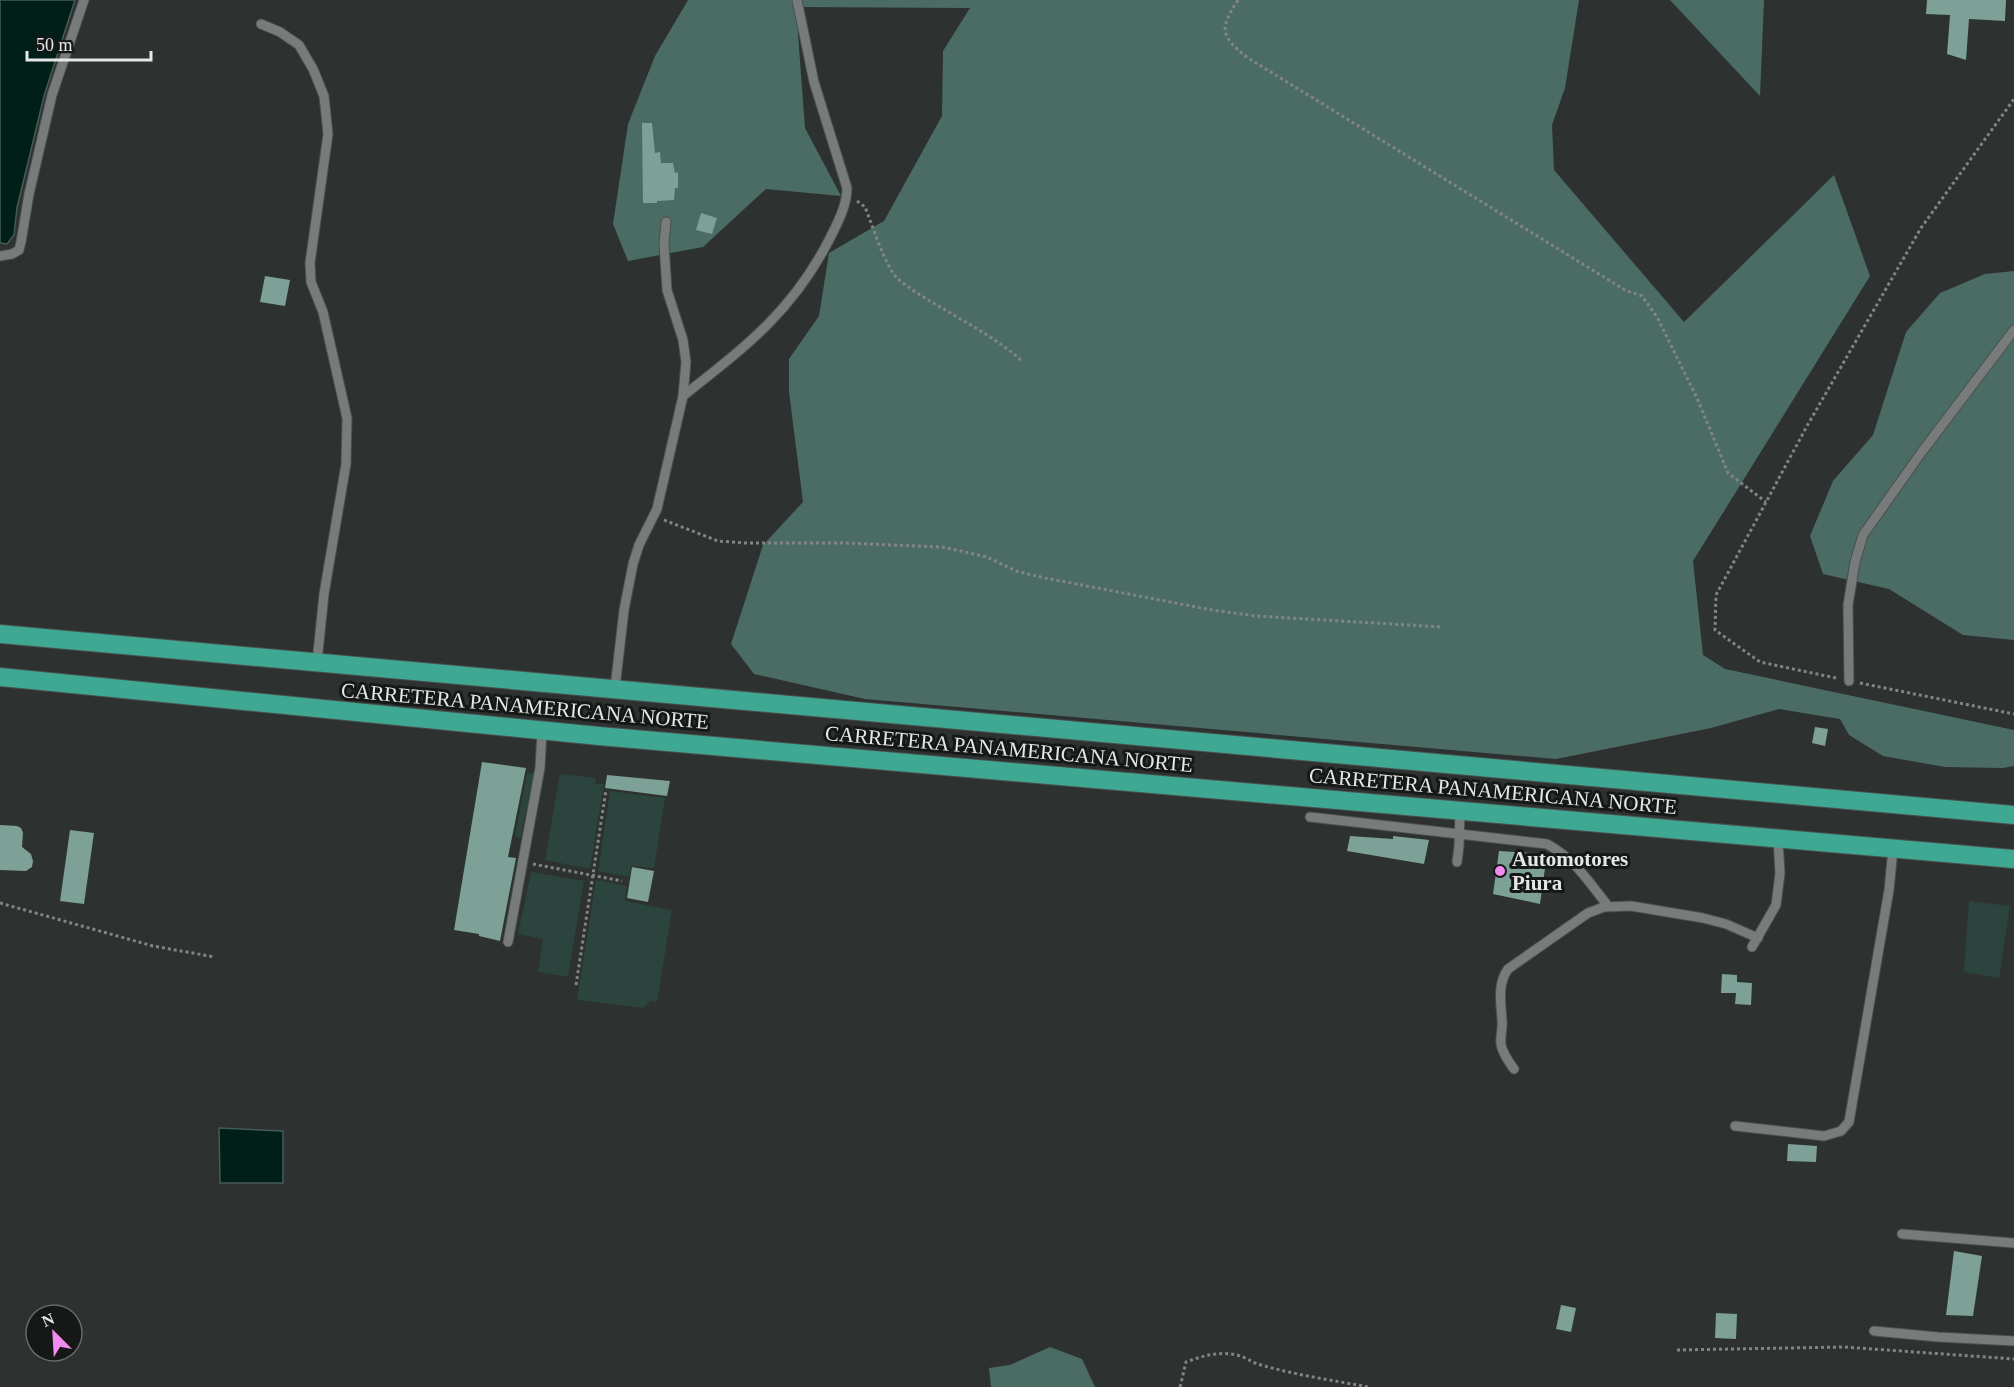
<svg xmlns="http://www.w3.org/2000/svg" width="2014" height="1387" font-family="Georgia,serif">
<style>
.green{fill:#2c443e}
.forest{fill:#4b6c64}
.water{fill:#001f19;stroke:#455b57;stroke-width:1.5}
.building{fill:#7da097}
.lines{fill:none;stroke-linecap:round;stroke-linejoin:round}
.lane-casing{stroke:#4b4f4e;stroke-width:11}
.highway-casing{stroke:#4b4f4e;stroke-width:20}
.path{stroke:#818584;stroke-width:3;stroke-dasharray:3 3;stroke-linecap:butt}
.lane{stroke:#777c7a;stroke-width:9}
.highway{stroke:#3ea893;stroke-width:18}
.poi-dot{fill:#f38af2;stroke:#161818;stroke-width:2}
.labels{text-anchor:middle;stroke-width:6;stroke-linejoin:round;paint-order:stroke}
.street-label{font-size:21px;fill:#e5e8e7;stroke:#161818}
.poi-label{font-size:21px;font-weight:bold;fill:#e5e8e7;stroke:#161818;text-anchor:start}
</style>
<rect width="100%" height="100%" fill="#2d3130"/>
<g class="green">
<polygon points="527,773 534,774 520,839 515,836"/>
<polygon points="560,774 596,778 595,784 604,784 590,869 545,860"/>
<polygon points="610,791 665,798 654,868 631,866 629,877 598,871"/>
<polygon points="531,872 584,881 568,977 538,972 543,939 518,934"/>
<polygon points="596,880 627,886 625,901 672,910 657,1002 651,1001 643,1008 577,1000"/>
<polygon points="1969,901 2010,906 1999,978 1964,972"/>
</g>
<g class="forest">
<polygon points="688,0 1579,0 1565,88 1552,125 1554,170 1684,322 1834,175 1870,276 1693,561 1703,655 1725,669 2014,730 2014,766 2003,768 1945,767 1883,756 1849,735 1840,719 1779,709 1711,728 1556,759 865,699 754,674 731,644 763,545 803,502 789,392 789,359 819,316 829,253 884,221 942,116 943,51 970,8 796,7 805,128 841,196 766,189 703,247 628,261 613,224 628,124 655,56"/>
<polygon points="1670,0 1764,0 1760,96"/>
<polygon points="2014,271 2014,640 1963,635 1889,589 1823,574 1810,536 1833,481 1873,435 1906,332 1940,293 1985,274"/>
<polygon points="1050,1347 1082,1359 1095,1387 991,1387 989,1368 1010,1365"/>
</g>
<g class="water">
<polygon points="0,0 75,0 44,96 17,208 14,235 7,244 0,243"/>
<polygon points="219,1128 283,1131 283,1183 220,1183"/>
</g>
<g class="building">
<polygon points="1927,0 2006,0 2005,21 1969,19 1966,60 1947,54 1950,15 1926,14"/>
<polygon points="642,123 652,123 655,153 660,152 661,163 673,163 675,173 678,172 678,188 675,188 674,200 657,201 657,203 643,203"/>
<polygon points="701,213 717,218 712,234 696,230"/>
<polygon points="265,276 290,280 285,306 260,302"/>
<polygon points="1815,727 1828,729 1825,746 1812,743"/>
<polygon points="482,762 526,768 508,857 516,858 500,941 479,936 479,934 454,930"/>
<polygon points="607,775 670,781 667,796 605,788"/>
<polygon points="0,825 17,826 21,828 23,833 22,847 31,854 33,861 32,867 26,871 0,870"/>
<polygon points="70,830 94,833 84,904 60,901"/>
<polygon points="1350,836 1393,839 1393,836 1429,840 1424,864 1347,851"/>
<polygon points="1499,851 1547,854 1540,904 1493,894"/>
<polygon points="632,867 654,871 648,902 627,898"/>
<polygon points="1722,974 1737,975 1737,982 1752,983 1751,1005 1735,1004 1736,993 1721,993"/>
<polygon points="1788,1144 1817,1146 1816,1162 1787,1161"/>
<polygon points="1954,1251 1982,1256 1973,1316 1946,1315"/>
<polygon points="1561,1305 1576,1308 1571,1332 1556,1329"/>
<polygon points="1716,1313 1737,1314 1736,1339 1715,1338"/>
</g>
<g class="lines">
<defs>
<g id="lane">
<polyline points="261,24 280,32 299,45 313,69 324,96 328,134 310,263 311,282 323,312 347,418 346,464 324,594 317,662"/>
<polyline points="0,256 12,254 19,250 21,242 29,194 52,95 84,0"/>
<path d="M683,396C745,347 792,312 829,240C837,224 847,206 847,188L814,82L797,0"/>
<polyline points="1849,681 1848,605 1855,562 1863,535 1921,453 2014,330"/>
<polyline points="615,688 624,610 633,564 639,545 657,509 683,396 686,362 683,340 667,290 664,244 666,222"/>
<path d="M1310,817L1547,844C1576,860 1588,881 1608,906"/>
<polyline points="1457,862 1459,846 1460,811"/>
<polyline points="508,942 540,768 542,731"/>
<polyline points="1752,947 1776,905 1780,873 1778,839"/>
<path d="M1514,1069C1509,1062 1502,1053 1501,1044C1500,1036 1503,1028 1502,1020C1501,1003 1497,984 1508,969L1588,913L1604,907L1631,906L1703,918L1726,924L1758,938"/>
<polyline points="1735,1126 1824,1136 1841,1131 1849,1122 1889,890 1893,849"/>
<polyline points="1902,1234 2014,1243"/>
<polyline points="1874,1331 1938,1337 2014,1341"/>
</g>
<g id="highway">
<polyline points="0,634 2014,815"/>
<polyline points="0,677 599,736 2014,859"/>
</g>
</defs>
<use href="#lane" class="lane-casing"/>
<use href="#highway" class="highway-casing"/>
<g class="path">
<path d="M1238,0C1219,29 1220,36 1248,58L1625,290L1642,296L1657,317L1697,398L1728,473L1766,502"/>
<path d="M857,201L865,207C872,224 885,266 897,278C908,288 922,296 935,304C965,322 998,339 1023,362"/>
<polyline points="664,520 718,541 745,543 844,543 942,547 987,557 1016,571 1045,578 1212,610 1256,616 1442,627"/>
<polyline points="1836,678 1760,662 1715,630 1716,595 1807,426 1921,228 2014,99"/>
<polyline points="1860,683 2014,714"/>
<polyline points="533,864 622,881"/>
<polyline points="0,903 153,946 215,957"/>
<polyline points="576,985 606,790"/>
<polyline points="1677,1350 1844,1347 2014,1359"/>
<path d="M1180,1387L1186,1362C1202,1356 1219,1351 1236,1355C1244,1356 1251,1362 1258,1364C1294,1375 1332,1380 1368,1387"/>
</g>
<use href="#lane" class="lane"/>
<use href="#highway" class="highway"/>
</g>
<circle class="poi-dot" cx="1500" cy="871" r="6"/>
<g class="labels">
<g class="street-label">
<text transform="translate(525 706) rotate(5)" y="7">CARRETERA PANAMERICANA NORTE</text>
<text transform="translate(1009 749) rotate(5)" y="7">CARRETERA PANAMERICANA NORTE</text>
<text transform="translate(1493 791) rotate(5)" y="7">CARRETERA PANAMERICANA NORTE</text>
</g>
<g class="poi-label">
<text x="1512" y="866">Automotores<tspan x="1512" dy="24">Piura</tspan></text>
</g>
</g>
<g transform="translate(54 1333) rotate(336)"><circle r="28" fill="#161818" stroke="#696b6b" stroke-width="1.5"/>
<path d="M0-4.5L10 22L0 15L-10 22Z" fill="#f38af2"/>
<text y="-9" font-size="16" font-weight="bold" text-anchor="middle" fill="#e5e8e7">N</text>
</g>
<path d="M27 51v9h124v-9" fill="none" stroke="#e5e8e7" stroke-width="3"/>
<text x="36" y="51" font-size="18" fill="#e5e8e7" stroke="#161818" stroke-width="4.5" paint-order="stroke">50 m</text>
</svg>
